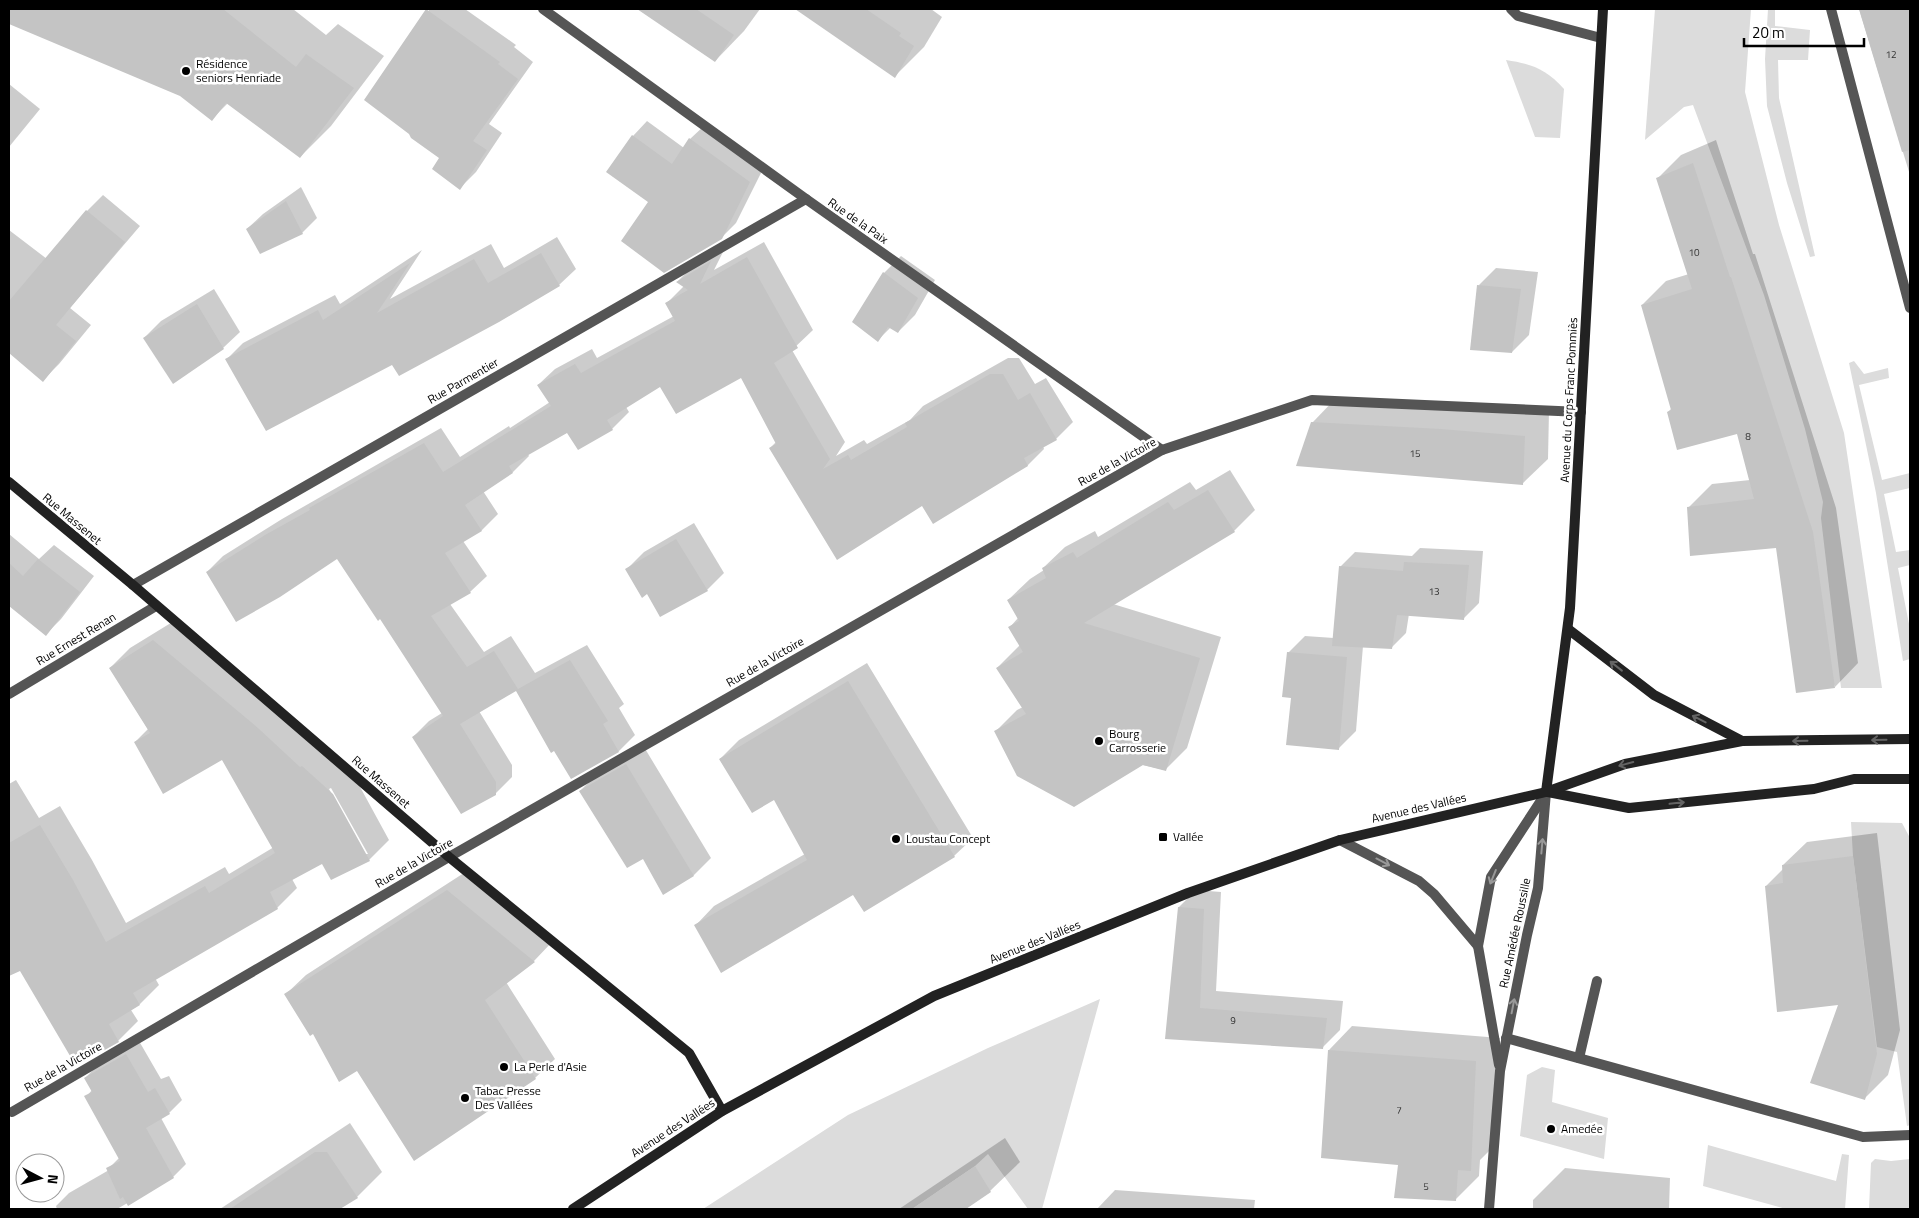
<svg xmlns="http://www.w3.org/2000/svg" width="1919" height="1218" font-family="'Titillium Web',sans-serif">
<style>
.green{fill:#dcdcdc}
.shadow{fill:#0003;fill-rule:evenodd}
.building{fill:#c4c4c4}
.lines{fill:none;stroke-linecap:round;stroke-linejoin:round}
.lane{stroke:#555;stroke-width:10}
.street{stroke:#555;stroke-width:10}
.secondary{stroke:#222;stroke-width:10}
.oneway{stroke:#646464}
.oneway2{stroke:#999}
.poi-dot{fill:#000;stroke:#fff;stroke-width:2}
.labels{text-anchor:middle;stroke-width:5;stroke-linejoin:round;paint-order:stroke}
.number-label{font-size:10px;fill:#313131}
.poi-label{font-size:12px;fill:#000;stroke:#fff;text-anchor:start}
.street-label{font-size:12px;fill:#000;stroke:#fff}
</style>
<rect width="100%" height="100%" fill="#fff"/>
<g class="green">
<polygon points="1655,9 1751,9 1745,92 1779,225 1844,433 1882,688 1841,688 1821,518 1823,502 1805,429 1764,295 1693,105 1684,107 1645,140"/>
<polygon points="1768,9 1775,9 1775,26 1810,30 1808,60 1778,60 1779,98 1815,256 1810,257 1787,183 1767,106 1765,59"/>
<path d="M1506,60C1532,64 1546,69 1564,89L1560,138L1535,137Z"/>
<polygon points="1854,361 1864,374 1888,368 1889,378 1859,385 1882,480 1910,473 1910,488 1884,494 1896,552 1910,550 1910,565 1898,568 1910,629 1910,659 1903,661 1876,493 1849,363"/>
<polygon points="1851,822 1902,823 1910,838 1910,1125 1907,1126 1897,1052 1877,1047 1853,856"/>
<polygon points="1100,999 1042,1209 1028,1209 988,1154 975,1166 912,1209 703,1209 848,1115 988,1048"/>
<polygon points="1542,1067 1555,1070 1552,1102 1608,1118 1604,1159 1520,1136 1527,1075"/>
<polygon points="1708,1145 1836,1181 1842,1154 1849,1155 1845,1209 1786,1209 1703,1186"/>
<polygon points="1875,1159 1891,1161 1910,1159 1910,1209 1869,1209 1871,1163"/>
</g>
<g class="shadow">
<polygon points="9,9 293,9 326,35 338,24 384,56 331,126 300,157 228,103 212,119 181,95 9,23"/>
<polygon points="429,9 465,9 516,45 514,47 533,62 489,124 502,133 476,172 460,188 441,158 410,133"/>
<polygon points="642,9 760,9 744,31 715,61"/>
<polygon points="797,9 931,9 942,17 924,47 895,76"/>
<polygon points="1859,9 1910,9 1910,175"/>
<polygon points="9,84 40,109 9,147"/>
<polygon points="647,121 684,148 690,139 705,125 764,167 736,223 721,238 650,201 633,136"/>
<polygon points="1716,140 1753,254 1755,254 1836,508 1858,663 1835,687 1777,547 1688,508 1712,484 1750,480 1738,432 1668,412 1672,408 1642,305 1666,281 1689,274 1658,178 1681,155"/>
<polygon points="301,187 317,218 302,233 247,229 263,214"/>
<polygon points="103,195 140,226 70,308 91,325 59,364 43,380 9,351 9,230 47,259 87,211"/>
<polygon points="557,237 576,269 559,285 392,363 227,359 243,343 335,295 340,304 422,250 390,299 491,244 504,268"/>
<polygon points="764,242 813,330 792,350 845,442 836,456 864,440 867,444 910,420 923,406 1008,358 1019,358 1035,384 1046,378 1073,422 1056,439 1043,446 1044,449 1027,466 922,504 837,558 770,448 776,442 742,376 660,386 626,407 629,412 612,429 578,448 568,432 528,454 529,456 513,472 483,491 498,514 482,530 463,541 487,576 470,592 450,604 484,652 511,636 535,673 587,645 624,704 619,708 635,735 619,751 572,778 516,689 479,711 512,765 512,777 495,794 413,737 429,721 442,713 381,618 338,557 207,572 223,556 282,519 441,428 460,457 509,426 510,428 550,402 538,385 555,369 592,349 597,358 674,316 666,304 684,286 678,281 694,265 725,248 714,270"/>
<polygon points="901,256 935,280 915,315 898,332 891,327 878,340 884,273"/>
<polygon points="1496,268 1538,272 1529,335 1512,352 1479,285"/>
<polygon points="214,289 240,332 223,348 144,338 161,321"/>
<polygon points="1337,397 1549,411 1548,459 1522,484 1312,423"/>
<polygon points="1230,470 1255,510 1234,531 1113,604 1221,637 1187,748 1165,770 995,732 1017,710 1023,707 997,668 1020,645 1010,627 1018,618 1008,600 1030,579 1044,570 1043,568 1065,547 1095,531 1098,537 1190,482 1196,490"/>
<polygon points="694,523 724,573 707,590 648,592 627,569 644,552"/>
<polygon points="9,534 39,559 54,545 94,576 61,619 46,634 9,604"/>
<polygon points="1420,548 1483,551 1479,603 1464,618 1409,614 1406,633 1391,648 1363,646 1356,731 1338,749 1293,697 1288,653 1305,636 1334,638 1340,567 1355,552 1412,556"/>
<path d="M174,621L353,774L389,840L369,860L322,862L292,879L297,888L277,908L155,978L159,985L140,1004L131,1010L138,1021L118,1041L20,969L17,971L9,957V784L16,780L39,818L60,806L92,860L126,923L225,867L229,874L274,847L222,759L135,742L148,729L110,668L130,648ZM331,788L368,854H365L329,789Z"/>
<polygon points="867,663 973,838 954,856 854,893 696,925 714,906 805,854 774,798 720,759 739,740"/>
<polygon points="644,747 711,858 694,875 663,893 644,858 580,791 597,774"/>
<polygon points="1877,833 1900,1030 1888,1075 1864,1099 1840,1004 1766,886 1783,869 1783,865 1807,842"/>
<polygon points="467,871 553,941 534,961 506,982 555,1059 535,1078 357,1070 286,994 306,975"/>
<polygon points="1196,890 1221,892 1216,991 1343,1001 1340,1030 1322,1048 1167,1038 1179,907"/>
<polygon points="1352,1026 1500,1038 1494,1146 1480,1160 1479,1176 1455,1200 1399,1164 1322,1157 1329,1050"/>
<polygon points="139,1041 161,1079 169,1076 182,1100 169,1113 161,1118 186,1164 173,1177 117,1209 57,1209 56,1206 69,1193 109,1170 108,1169 120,1157 86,1097 92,1090 85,1078 98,1065"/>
<polygon points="350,1123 382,1172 357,1197 338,1209 220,1209"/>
<polygon points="1005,1138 1020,1162 990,1191 965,1209 899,1209"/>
<polygon points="1565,1168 1670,1178 1669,1209 1533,1209 1533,1200"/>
<polygon points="1115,1190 1255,1200 1254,1209 1097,1209"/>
</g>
<g class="building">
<polygon points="9,9 223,9 296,67 306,54 354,88 300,158 226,103 212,121 180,96 9,24"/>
<polygon points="426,9 500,62 498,64 518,79 473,141 487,150 460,190 432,169 439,158 411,138 409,134 364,100"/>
<polygon points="637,9 696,9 734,35 715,62"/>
<polygon points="795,9 866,9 901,33 899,36 914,46 895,78"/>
<polygon points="1859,9 1910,9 1910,150 1902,152"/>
<polygon points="632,135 672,164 689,138 750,182 722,239 664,273 621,241 648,202 606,172"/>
<polygon points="1693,163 1730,277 1731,277 1813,532 1835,688 1796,693 1776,548 1690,556 1687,507 1754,499 1737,434 1677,450 1667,412 1671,410 1641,305 1692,289 1656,178"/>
<polygon points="286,201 303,234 260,254 246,229"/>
<polygon points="86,210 125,242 56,325 76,341 43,382 9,353 9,301"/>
<polygon points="541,253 560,286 499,322 399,376 392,365 266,431 225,359 318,310 323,320 410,263 377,313 474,259 488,283"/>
<polygon points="747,257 798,348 774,363 830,459 823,469 848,455 851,460 907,427 905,423 990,374 1003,374 1018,400 1030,393 1057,440 1024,458 1028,466 933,524 922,506 837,560 769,448 776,444 741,378 676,414 660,387 607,420 613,430 578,450 567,433 509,466 513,473 465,505 482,531 445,553 471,593 431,616 467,667 494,651 518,689 570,660 608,721 603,724 619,752 571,779 554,751 551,753 516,691 460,724 496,782 496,795 461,814 412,737 443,716 380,619 378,621 337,559 280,597 236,622 206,572 265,535 310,510 309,508 424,443 443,472 551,406 537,385 575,364 581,373 675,321 665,303 688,290 676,282 711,261 700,284"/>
<polygon points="883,272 918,298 898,333 888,327 878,342 852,322"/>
<polygon points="1477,285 1521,289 1512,353 1470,350"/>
<polygon points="197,304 224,349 173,384 143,338"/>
<polygon points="1311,422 1441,429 1525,436 1523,485 1296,466"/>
<polygon points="1208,490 1235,532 1084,623 1200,658 1166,771 1143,765 1074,807 1017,776 994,731 1026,714 996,668 1023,652 1008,627 1019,621 1007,600 1046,578 1042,568 1073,552 1077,558 1168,502 1174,510"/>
<polygon points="676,539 708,591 660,617 647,594 642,598 625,569"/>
<polygon points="38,559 80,592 46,636 9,606 9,563 23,576"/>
<polygon points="1404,562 1469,565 1464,620 1397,615 1392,649 1332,646 1339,566 1403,571"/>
<polygon points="153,640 258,728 300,767 302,766 333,794 370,861 331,880 322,864 270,892 278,909 133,993 140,1005 109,1024 119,1042 76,1066 20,971 9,976 9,843 40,825 73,880 106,942 205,886 209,893 275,853 222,760 163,794 134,742 150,733 109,668"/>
<polygon points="1287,652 1347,657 1339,750 1286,745 1291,698 1282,697"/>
<polygon points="848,681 955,857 864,912 853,895 721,973 694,925 807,860 774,800 752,813 719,759"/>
<polygon points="626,764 694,876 663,895 643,859 627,868 579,791"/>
<polygon points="1853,856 1877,1054 1865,1100 1810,1083 1838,1005 1777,1012 1765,886 1783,883 1782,865"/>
<polygon points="447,890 535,962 485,1000 536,1079 414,1161 357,1071 339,1082 313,1034 310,1036 284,994"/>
<polygon points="1178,907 1204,909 1200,1008 1327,1018 1323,1049 1165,1039"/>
<polygon points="1328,1050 1476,1061 1471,1171 1458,1170 1456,1201 1394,1198 1398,1165 1321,1158"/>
<polygon points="126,1054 148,1092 155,1088 170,1114 146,1128 174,1178 128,1206 123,1197 120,1199 106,1168 120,1161 84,1096 92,1092 84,1078"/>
<polygon points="315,1152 327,1152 358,1198 340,1209 230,1209"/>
<polygon points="975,1166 991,1192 966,1209 912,1209"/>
</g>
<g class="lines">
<g class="lane">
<polyline points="1831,9 1910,308"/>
<polyline points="1506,1038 1863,1137 1910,1135"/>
<polyline points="1579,1058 1597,981"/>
</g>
<g class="street">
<polyline points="543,9 806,199 1162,450"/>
<polyline points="1511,9 1518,16 1601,38"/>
<polyline points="133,585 806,199"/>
<polyline points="9,694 156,606"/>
<polyline points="1340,840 1419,881 1434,894 1478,946"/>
<polyline points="1499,1065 1478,946 1491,877 1546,793"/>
<polyline points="12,1112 449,857 1162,450 1312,400 1581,412"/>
<polyline points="1489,1209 1500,1071 1527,935 1538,888 1546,792"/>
</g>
<g class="secondary">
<polyline points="9,482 133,585 449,857 689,1053 722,1111"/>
<polyline points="1568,629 1654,695 1742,741"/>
<polyline points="1546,792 1570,608 1603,9"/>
<polyline points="1548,792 1629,808 1814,789 1854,779 1910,779"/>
<polyline points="573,1209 722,1111 934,996 1188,893 1340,840 1546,792 1625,764 1742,741 1910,739"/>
</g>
</g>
<defs><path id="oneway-shaft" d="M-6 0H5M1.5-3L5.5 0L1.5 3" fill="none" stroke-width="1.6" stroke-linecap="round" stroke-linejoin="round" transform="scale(1.25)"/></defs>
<g class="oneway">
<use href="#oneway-shaft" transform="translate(1616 666) rotate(-142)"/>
<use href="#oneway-shaft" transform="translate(1699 719) rotate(-153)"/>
<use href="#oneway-shaft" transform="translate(1879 740) rotate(179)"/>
<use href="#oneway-shaft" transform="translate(1800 741) rotate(179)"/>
<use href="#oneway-shaft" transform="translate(1626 764) rotate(165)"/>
<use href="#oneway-shaft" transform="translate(1677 803) rotate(-6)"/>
</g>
<g class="oneway2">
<use href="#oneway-shaft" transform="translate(1542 846) rotate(-85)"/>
<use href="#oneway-shaft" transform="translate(1383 862) rotate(28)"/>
<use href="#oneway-shaft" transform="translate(1493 877) rotate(112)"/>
<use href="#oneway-shaft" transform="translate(1513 1006) rotate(-79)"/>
</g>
<g class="poi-dot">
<circle cx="186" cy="71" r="5"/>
<circle cx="1099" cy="741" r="5"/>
<rect x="1158" y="832" width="10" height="10" rx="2.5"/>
<circle cx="896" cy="839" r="5"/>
<circle cx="504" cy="1067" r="5"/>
<circle cx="465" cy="1098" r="5"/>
<circle cx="1551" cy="1129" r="5"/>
</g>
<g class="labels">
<g class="number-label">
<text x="1891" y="58">12</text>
<text x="1694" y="256">10</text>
<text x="1748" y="440">8</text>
<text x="1415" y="457">15</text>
<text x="1434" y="595">13</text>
<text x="1233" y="1024">9</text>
<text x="1399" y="1114">7</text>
<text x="1426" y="1190">5</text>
</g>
<g class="poi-label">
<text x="196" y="68">Résidence<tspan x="196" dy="14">seniors Henriade</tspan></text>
<text x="1109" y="738">Bourg<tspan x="1109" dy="14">Carrosserie</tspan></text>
<text x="1173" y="841">Vallée</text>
<text x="906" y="843">Loustau Concept</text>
<text x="514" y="1071">La Perle d'Asie</text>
<text x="475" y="1095">Tabac Presse<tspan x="475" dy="14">Des Vallées</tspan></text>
<text x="1561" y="1133">Amedée</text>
</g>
<g class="street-label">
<text transform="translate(858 221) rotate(35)" y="4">Rue de la Paix</text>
<text transform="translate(463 381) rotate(-30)" y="4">Rue Parmentier</text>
<text transform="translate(1569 400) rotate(-87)" y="4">Avenue du Corps Franc Pommiès</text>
<text transform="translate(1117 462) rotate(-29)" y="4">Rue de la Victoire</text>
<text transform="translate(72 519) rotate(40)" y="4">Rue Massenet</text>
<text transform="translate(76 639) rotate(-31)" y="4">Rue Ernest Renan</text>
<text transform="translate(765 662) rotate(-30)" y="4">Rue de la Victoire</text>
<text transform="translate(381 782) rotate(41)" y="4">Rue Massenet</text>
<text transform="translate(1419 808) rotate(-13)" y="4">Avenue des Vallées</text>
<text transform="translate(414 863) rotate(-30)" y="4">Rue de la Victoire</text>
<text transform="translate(1515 933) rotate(-78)" y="4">Rue Amédée Roussille</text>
<text transform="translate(1035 942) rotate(-22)" y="4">Avenue des Vallées</text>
<text transform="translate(63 1067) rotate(-30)" y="4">Rue de la Victoire</text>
<text transform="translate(673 1128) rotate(-33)" y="4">Avenue des Vallées</text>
</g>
</g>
<rect width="1919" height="1218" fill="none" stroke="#000000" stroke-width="20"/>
<g transform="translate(40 1178) rotate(96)"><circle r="24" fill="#ffffff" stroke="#999999"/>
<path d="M0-4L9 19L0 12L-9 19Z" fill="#000000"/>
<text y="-8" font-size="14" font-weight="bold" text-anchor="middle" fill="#000000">N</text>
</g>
<path d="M1744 38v8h120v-8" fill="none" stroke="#000000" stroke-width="2.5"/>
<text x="1752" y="38" font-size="15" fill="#000000" stroke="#ffffff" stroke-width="4" paint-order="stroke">20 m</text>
</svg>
